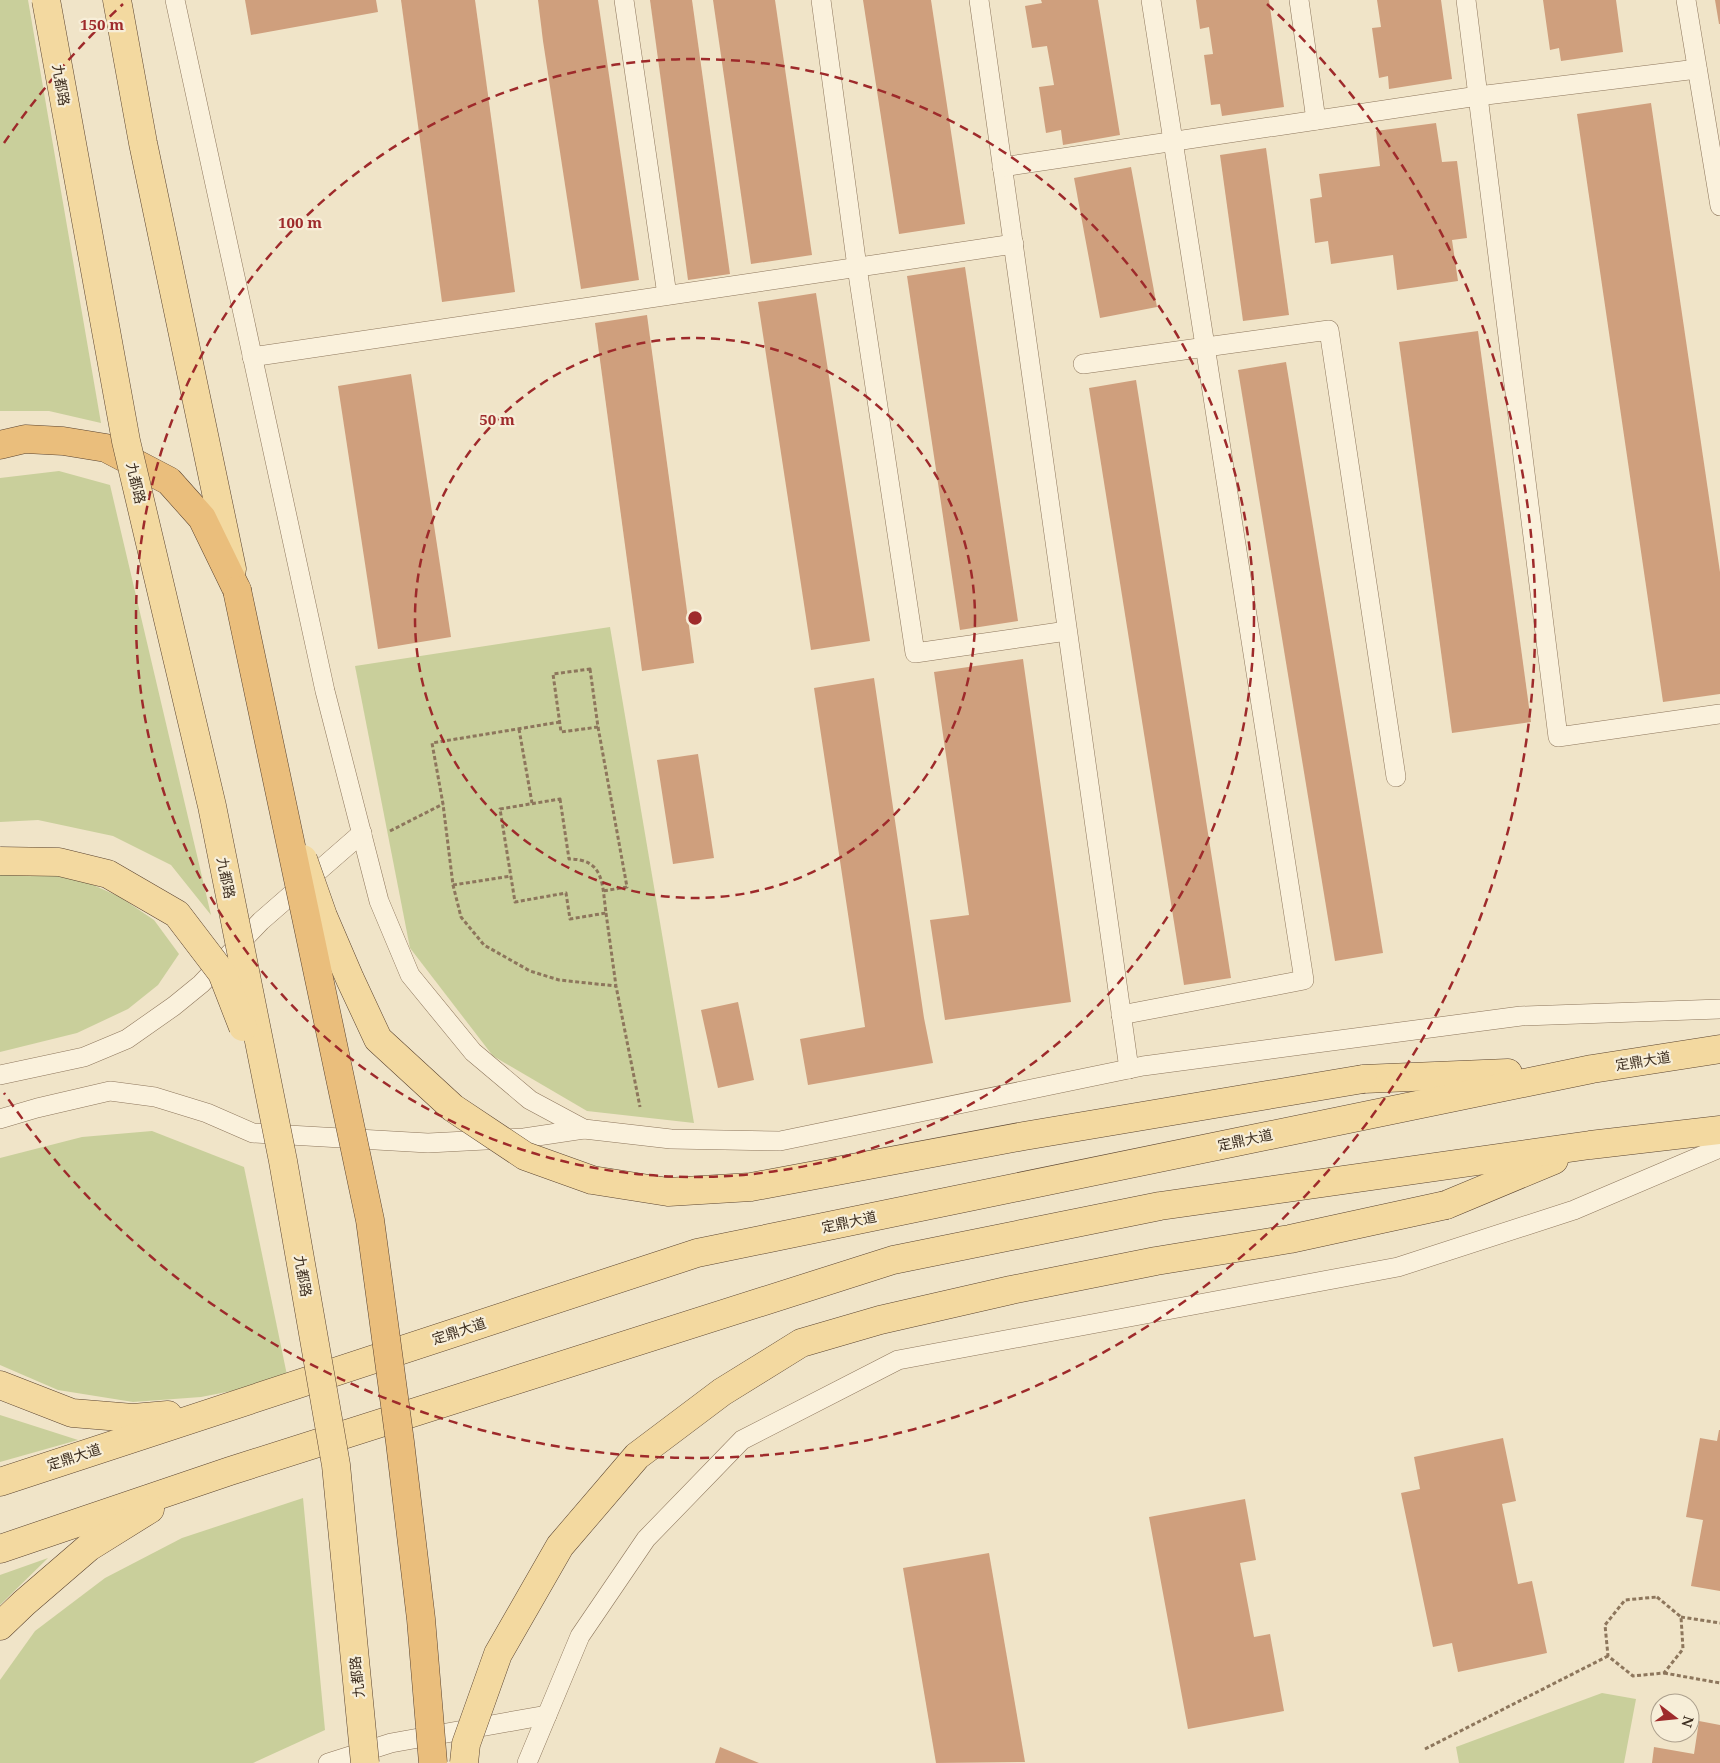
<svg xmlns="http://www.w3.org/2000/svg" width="1720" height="1763" font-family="'Noto Serif','Noto Sans SC',serif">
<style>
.green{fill:#c9cf9b}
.building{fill:#cf9f7d}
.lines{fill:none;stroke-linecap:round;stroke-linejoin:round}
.service-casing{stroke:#8d765c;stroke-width:20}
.primary-casing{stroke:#5b4430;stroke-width:29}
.trunk-casing{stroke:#5b4430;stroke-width:29}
.path{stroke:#8d765c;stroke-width:3;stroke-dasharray:4 2.5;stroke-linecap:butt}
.service{stroke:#faf1dc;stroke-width:19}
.primary{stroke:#f3d9a0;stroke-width:28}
.trunk{stroke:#eabe7c;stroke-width:28}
.primary-bridge-casing{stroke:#5b4430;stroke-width:29;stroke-linecap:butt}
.trunk-bridge-casing{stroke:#5b4430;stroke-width:29;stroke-linecap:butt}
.primary-bridge{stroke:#f3d9a0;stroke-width:28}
.trunk-bridge{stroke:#eabe7c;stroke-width:28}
.ring{fill:none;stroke:#9e2a2b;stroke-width:2.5;stroke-dasharray:9 6}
.labels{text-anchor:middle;stroke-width:4.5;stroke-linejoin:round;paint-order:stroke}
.street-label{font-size:14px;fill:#3d2e20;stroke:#f7eed8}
.centre{fill:#9e2a2b;stroke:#f7eed8;stroke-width:2.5}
.ring-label{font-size:15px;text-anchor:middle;font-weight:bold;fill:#9e2a2b;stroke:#f7eed8;stroke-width:4.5;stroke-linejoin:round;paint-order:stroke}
</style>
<rect width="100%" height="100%" fill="#f0e4c8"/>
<g class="green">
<polygon points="0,0 28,0 101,423 49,411 0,411"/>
<polygon points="59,471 110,485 211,915 171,865 113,836 38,820 0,822 0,478"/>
<polygon points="610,627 694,1123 587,1111 493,1056 410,948 355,666"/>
<polygon points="41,873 80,879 120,897 154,920 179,954 158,985 128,1009 77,1033 0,1052 0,874"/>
<polygon points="152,1131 244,1167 288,1380 201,1397 133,1402 58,1390 0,1365 0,1158 82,1137"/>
<polygon points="0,1415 78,1440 0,1462"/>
<polygon points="303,1498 325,1730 253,1763 0,1763 0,1680 35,1631 105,1578 182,1538"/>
<polygon points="48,1558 0,1605 0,1575"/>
<polygon points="1602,1693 1636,1699 1624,1763 1459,1763 1456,1747"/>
</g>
<g class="building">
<polygon points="245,0 376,0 378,12 251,35"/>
<polygon points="401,0 475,0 515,292 442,302"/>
<polygon points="538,0 598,0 639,280 581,289 543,41"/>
<polygon points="650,0 692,0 730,274 688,280"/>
<polygon points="713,0 775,0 812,255 751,264"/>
<polygon points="863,0 931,0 965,224 899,234"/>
<polygon points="1041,0 1098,0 1120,135 1063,145 1061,130 1046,133 1039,87 1054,85 1047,46 1032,48 1025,6 1042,3"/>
<polygon points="1196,0 1269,0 1284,107 1222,116 1220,104 1211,105 1204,55 1213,54 1209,27 1200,29"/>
<polygon points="1377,0 1441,0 1452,79 1389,89 1388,76 1379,78 1372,28 1381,27"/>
<polygon points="1543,0 1616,0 1623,52 1561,61 1559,48 1550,50"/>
<polygon points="1715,0 1720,0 1720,24 1719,24"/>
<polygon points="1651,103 1720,572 1720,694 1663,702 1577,114"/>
<polygon points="1436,123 1442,162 1457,161 1467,238 1452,240 1458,281 1397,290 1393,255 1331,264 1328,241 1315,243 1310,199 1322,197 1319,174 1380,166 1376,131"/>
<polygon points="1266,148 1289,315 1243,321 1220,155"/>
<polygon points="1131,167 1157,307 1100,318 1074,178"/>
<polygon points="965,267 1018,621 960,630 907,276"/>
<polygon points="816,293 870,641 811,650 758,302"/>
<polygon points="647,315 694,663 642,671 595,323"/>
<polygon points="1478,331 1531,722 1452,733 1399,342"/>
<polygon points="1286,362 1383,953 1335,961 1238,370"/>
<polygon points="411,374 451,637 378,649 338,386"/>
<polygon points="1136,380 1231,978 1184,985 1089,388"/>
<polygon points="1023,659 1071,1002 945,1020 930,920 969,915 934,672"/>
<polygon points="874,678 924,1018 933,1063 808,1085 800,1039 865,1027 814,688"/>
<polygon points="698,754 714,858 673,864 657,760"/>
<polygon points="738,1002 754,1080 718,1088 701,1010"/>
<polygon points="1719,1430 1720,1430 1720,1591 1691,1586 1703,1520 1686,1517 1700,1438 1717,1441"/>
<polygon points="1503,1438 1516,1501 1502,1504 1518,1584 1532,1581 1547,1653 1458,1672 1452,1643 1433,1647 1401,1493 1420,1489 1414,1457"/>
<polygon points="1245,1499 1256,1560 1240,1563 1254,1637 1270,1634 1284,1711 1188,1729 1149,1517"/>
<polygon points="989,1553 1025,1762 936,1763 903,1568"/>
<polygon points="1699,1721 1720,1725 1720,1763 1652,1763 1654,1747 1694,1754"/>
<polygon points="720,1747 759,1763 715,1763"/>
</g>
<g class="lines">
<defs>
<g id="service">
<polyline points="175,0 325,691 379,901 410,975 473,1052 530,1100 584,1129 671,1139 780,1141 1143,1066 1521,1016 1720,1009"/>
<polyline points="624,0 667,295"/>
<polyline points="821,0 857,267 915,653 1067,631"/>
<polyline points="979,0 1129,1069"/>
<polyline points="1299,0 1316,120"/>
<polyline points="1466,0 1558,737 1720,714"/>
<polyline points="1686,0 1720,206"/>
<polyline points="1002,167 1478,96 1697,69"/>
<polyline points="252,357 1014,244"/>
<polyline points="1083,364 1329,330 1396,777"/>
<polyline points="1121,1015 1304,980 1151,0"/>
<polyline points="0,1075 84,1057 127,1039 174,1006 201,984 261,921 362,833"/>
<polyline points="0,1119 37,1108 110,1091 155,1097 207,1113 253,1133 428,1143 524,1138 584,1129"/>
<polyline points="328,1763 391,1743 547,1715"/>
<polyline points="527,1763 580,1636 646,1539 742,1440 898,1360 1398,1267 1574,1210 1720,1148"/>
</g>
<g id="primary">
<polyline points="117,0 143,143 232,569"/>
<polyline points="1363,1079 1508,1073"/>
<polyline points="1446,1205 1554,1160"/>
<polyline points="0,1385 72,1413 133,1418 168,1415"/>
<polyline points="0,1482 697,1253 1592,1069 1720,1049"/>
<polyline points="0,1549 230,1471 893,1260 1160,1206 1590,1145 1720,1130"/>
<polyline points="0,1626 24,1603 89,1547 150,1509"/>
</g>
<polyline id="trunk" points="0,445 25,439 63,441 106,448 169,481 202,518 237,590"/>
</defs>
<use href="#service" class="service-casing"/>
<use href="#primary" class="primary-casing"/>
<use href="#trunk" class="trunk-casing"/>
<g class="path">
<polygon points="590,669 598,727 561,732 553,674"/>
<polyline points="560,722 432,743 443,804 453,885 461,917 484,945 530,971 559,980 616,986"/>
<polyline points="598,727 627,887 603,891"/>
<polyline points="519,729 532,803"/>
<path d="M560,799L569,859C605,859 602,885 606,913L570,919L566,893L515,902L500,809Z"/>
<polyline points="390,831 443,804"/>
<polyline points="453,885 511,876"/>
<polyline points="606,913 616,986 640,1107"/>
<polygon points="1657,1597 1681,1617 1683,1649 1664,1673 1633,1676 1608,1656 1605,1625 1625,1600"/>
<polyline points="1681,1617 1720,1623"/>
<polyline points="1664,1673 1720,1683"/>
<polyline points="1425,1749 1608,1656"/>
</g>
<use href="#service" class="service"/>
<use href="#primary" class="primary"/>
<use href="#trunk" class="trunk"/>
<defs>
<g id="primary-bridge">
<polyline points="46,0 126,441 212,806 283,1161 336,1465 365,1763"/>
<polyline points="303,859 323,916 350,979 378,1039 453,1108 525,1156 592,1180 668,1192 751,1187 1024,1136 1363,1079"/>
<polyline points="0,861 59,862 108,874 177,914 222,973 243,1027"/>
<polyline points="464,1763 466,1744 498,1654 560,1546 637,1456 722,1392 801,1343 880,1320 1011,1290 1156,1261 1290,1239 1446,1205"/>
</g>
<polyline id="trunk-bridge" points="237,590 370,1220 400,1442 421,1619 433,1763"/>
</defs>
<use href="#primary-bridge" class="primary-bridge-casing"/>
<use href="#trunk-bridge" class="trunk-bridge-casing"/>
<use href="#primary-bridge" class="primary-bridge"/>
<use href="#trunk-bridge" class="trunk-bridge"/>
</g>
<g class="ring">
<circle cx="695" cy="618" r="280"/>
<circle cx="695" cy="618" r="559"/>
<path d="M4 143A839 839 0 0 1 123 4M1267 4A839 839 0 1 1 4 1093"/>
</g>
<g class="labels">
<g class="street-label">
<text transform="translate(61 85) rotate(80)" y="5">九都路</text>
<text transform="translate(136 483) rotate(77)" y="5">九都路</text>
<text transform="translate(226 878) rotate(79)" y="5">九都路</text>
<text transform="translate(1643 1061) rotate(-9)" y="5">定鼎大道</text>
<text transform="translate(1245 1140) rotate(-12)" y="5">定鼎大道</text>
<text transform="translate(849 1222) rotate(-12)" y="5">定鼎大道</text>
<text transform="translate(303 1276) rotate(80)" y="5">九都路</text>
<text transform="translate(459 1331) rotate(-18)" y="5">定鼎大道</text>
<text transform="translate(74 1457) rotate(-18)" y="5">定鼎大道</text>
<text transform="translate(357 1677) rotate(-96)" y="5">九都路</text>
</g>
</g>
<circle cx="695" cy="618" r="8" class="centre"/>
<g class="ring-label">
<text x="102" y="30">150 m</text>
<text x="300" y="228">100 m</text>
<text x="497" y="425">50 m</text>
</g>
<g transform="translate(1675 1718) rotate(106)"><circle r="24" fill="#f7eed8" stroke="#ada18e"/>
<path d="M0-4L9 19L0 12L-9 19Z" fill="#9e2a2b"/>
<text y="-8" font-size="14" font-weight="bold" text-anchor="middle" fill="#3d2e20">N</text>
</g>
</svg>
